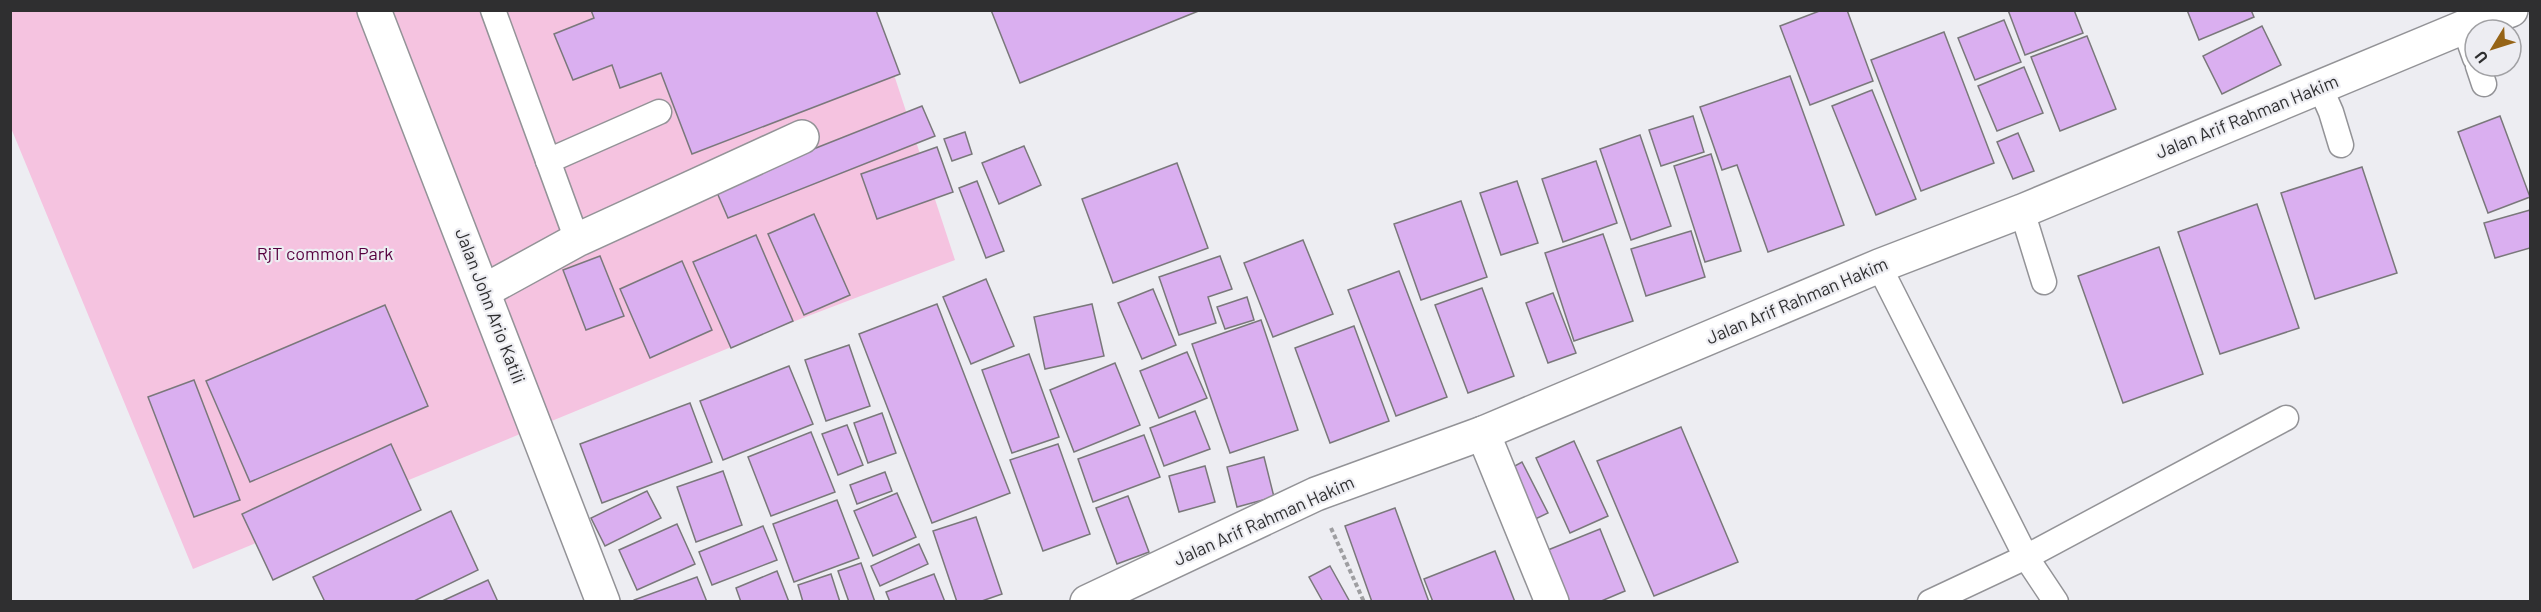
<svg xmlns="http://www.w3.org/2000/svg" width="2541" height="612" font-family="Barlow,sans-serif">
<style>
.green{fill:#f5c3e0}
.building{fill:#daaff0;stroke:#7a787b;stroke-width:1.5}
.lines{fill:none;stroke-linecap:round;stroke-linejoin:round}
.service-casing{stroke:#939397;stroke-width:27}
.minor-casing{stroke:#939397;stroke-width:36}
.primary-casing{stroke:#939397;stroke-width:36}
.path{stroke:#9e9ea1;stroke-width:4;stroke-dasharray:4.5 3;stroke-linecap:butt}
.service{stroke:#fff;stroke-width:24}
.minor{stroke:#fff;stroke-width:33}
.primary{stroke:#fff;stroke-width:33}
.labels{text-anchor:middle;stroke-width:4.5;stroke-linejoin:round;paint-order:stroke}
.street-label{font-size:18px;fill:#2f2f30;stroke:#ededf2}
.park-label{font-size:18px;fill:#56003f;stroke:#ededf2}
</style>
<rect width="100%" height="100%" fill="#ededf2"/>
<polygon class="green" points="10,11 873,11 955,260 782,326 193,569 11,128"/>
<g class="building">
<polygon points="591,10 876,10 900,74 692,154 661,73 620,88 612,65 573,80 554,34 594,18"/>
<polygon points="991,10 1201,10 1020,83"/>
<polygon points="1822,10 1847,10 1873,81 1810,105 1780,26"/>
<polygon points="2008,10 2074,10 2083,33 2025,55"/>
<polygon points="2187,10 2251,10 2254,17 2199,40"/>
<polygon points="2004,20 2021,62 1975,80 1958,38"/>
<polygon points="2262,26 2281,65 2222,94 2203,56"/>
<polygon points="1944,32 1994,163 1921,191 1871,60"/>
<polygon points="2087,36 2116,109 2060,131 2031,57"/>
<polygon points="2024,67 2043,113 1997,131 1978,86"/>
<polygon points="1790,76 1844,225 1768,252 1737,165 1722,170 1700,107"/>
<polygon points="1872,90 1916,199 1876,215 1832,106"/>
<polygon points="922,106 935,136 728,218 715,188"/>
<polygon points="1693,116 1704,152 1661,166 1649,130"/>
<polygon points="2500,116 2530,197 2488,213 2458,132"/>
<polygon points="965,132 972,154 952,161 944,139"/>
<polygon points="2018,133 2034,171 2013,179 1997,142"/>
<polygon points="1640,135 1671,226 1631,240 1600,149"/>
<polygon points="1024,146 1041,185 999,204 982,163"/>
<polygon points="937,147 953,192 877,219 861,174"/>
<polygon points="1711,154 1741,251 1705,262 1674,166"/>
<polygon points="1596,161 1617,223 1563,242 1542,179"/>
<polygon points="1177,163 1208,248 1113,283 1082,199"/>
<polygon points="2362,167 2397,273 2315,299 2281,193"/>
<polygon points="977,181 1004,251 986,258 959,188"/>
<polygon points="1517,181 1538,243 1501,255 1480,193"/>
<polygon points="1461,201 1487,277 1421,300 1394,224"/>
<polygon points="2257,204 2299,328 2220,354 2178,232"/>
<polygon points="2530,210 2530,248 2495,258 2484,223"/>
<polygon points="814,214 850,295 804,315 768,234"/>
<polygon points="1691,231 1705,277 1646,296 1631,249"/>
<polygon points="1603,234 1633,321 1574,341 1545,253"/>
<polygon points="756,235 793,321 731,348 693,262"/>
<polygon points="1303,240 1333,314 1273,337 1244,263"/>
<polygon points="2159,247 2203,374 2123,403 2078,276"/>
<polygon points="600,256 624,316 586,330 563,270"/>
<polygon points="1220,256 1232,289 1208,297 1216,323 1179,335 1159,277"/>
<polygon points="682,261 712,330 650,358 620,289"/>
<polygon points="1399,271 1447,397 1396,416 1348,290"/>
<polygon points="986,279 1014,346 971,364 943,297"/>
<polygon points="1482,288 1514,376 1468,393 1435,305"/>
<polygon points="1153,289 1176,345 1142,359 1118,303"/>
<polygon points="1553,293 1576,353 1548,363 1526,303"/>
<polygon points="1247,297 1254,320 1225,329 1217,307"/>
<polygon points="937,304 1010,493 932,523 859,334"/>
<polygon points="1092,304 1104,356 1045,369 1034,317"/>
<polygon points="385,305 428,406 250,482 206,381"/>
<polygon points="1261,320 1298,430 1230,453 1192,344"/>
<polygon points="1354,326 1389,421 1330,443 1295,348"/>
<polygon points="849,345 870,406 826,421 805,360"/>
<polygon points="1187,352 1207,398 1159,418 1140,371"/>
<polygon points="1029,354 1059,437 1012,453 982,370"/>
<polygon points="1115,363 1140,425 1074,452 1050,390"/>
<polygon points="789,366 813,424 723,460 700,401"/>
<polygon points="194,380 240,500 194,517 148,397"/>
<polygon points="690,403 712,462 602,503 580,444"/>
<polygon points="1195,411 1210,449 1164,466 1150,428"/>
<polygon points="882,413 896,453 868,463 854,423"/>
<polygon points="847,425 863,465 838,475 822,434"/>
<polygon points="1681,427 1738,562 1654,596 1597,461"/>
<polygon points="811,432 835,492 771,516 748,457"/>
<polygon points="1144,435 1160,477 1093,502 1078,459"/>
<polygon points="1574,441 1608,516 1570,533 1536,458"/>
<polygon points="391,444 421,510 273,580 242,514"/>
<polygon points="1058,444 1090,534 1043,551 1010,460"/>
<polygon points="1264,457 1274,497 1237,507 1227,467"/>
<polygon points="1522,462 1548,513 1527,523 1502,473"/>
<polygon points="1205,466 1215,502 1179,512 1169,476"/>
<polygon points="723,471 742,525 696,542 677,487"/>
<polygon points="885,472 892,491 857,504 850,485"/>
<polygon points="647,491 661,518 605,546 591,518"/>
<polygon points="897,493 916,537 873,556 854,511"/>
<polygon points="1128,496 1149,552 1117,564 1096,508"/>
<polygon points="837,500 859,558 794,582 773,524"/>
<polygon points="1395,508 1429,602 1372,602 1345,526"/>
<polygon points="451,511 478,570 412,602 325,602 313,577"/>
<polygon points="976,517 1002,594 979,602 957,602 933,531"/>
<polygon points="677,524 695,564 637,590 619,550"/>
<polygon points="763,526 777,560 712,585 699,552"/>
<polygon points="1600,529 1625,591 1599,602 1558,602 1538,554"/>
<polygon points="919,544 928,564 880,586 871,566"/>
<polygon points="1495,551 1515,602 1433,602 1424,579"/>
<polygon points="861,563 875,602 849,602 838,571"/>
<polygon points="1330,566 1350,602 1323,602 1309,577"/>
<polygon points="777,571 789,602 741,602 736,588"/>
<polygon points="831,574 840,602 803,602 798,585"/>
<polygon points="934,574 945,602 890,602 886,592"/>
<polygon points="697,577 707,602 634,602 634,600"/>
<polygon points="488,580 498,602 440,602"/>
</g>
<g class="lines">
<defs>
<g id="service">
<polyline points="493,10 577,240"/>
<polyline points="2464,27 2475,58"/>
<polyline points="2478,66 2484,84"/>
<polyline points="2320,87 2331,112 2341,145"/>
<polyline points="548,161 659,112"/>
<polyline points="2022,211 2044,282"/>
<polyline points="1879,266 2026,557 2056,602"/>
<polyline points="1930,602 2026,557 2286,418"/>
</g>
<g id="minor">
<polyline points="484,291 577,240 802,137"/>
<polyline points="1483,433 1552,602"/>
<polyline points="1087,602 1316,494 1483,433 1879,266 2022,211 2464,27 2511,10"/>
</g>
<polyline id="primary" points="374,10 603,602"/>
</defs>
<use href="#service" class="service-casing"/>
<use href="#minor" class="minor-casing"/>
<use href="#primary" class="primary-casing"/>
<polyline class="path" points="1331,528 1364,602"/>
<use href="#service" class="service"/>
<use href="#minor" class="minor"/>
<use href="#primary" class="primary"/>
</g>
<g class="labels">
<g class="street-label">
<text transform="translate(2247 117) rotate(-22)" y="6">Jalan Arif Rahman Hakim</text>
<text transform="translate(1797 301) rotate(-23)" y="6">Jalan Arif Rahman Hakim</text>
<text transform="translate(490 306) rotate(69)" y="6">Jalan John Ario Katili</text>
<text transform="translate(1264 521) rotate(-24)" y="6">Jalan Arif Rahman Hakim</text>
</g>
<g class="park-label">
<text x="325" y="260">RjT common Park</text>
</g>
</g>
<rect width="2541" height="612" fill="none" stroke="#2f2f30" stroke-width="24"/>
<g transform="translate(2493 48) rotate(232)"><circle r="28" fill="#ededf2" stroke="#a1a1a4" stroke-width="1.5"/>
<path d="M0-4.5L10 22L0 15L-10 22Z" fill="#966417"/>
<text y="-9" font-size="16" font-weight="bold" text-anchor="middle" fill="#2f2f30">U</text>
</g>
</svg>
